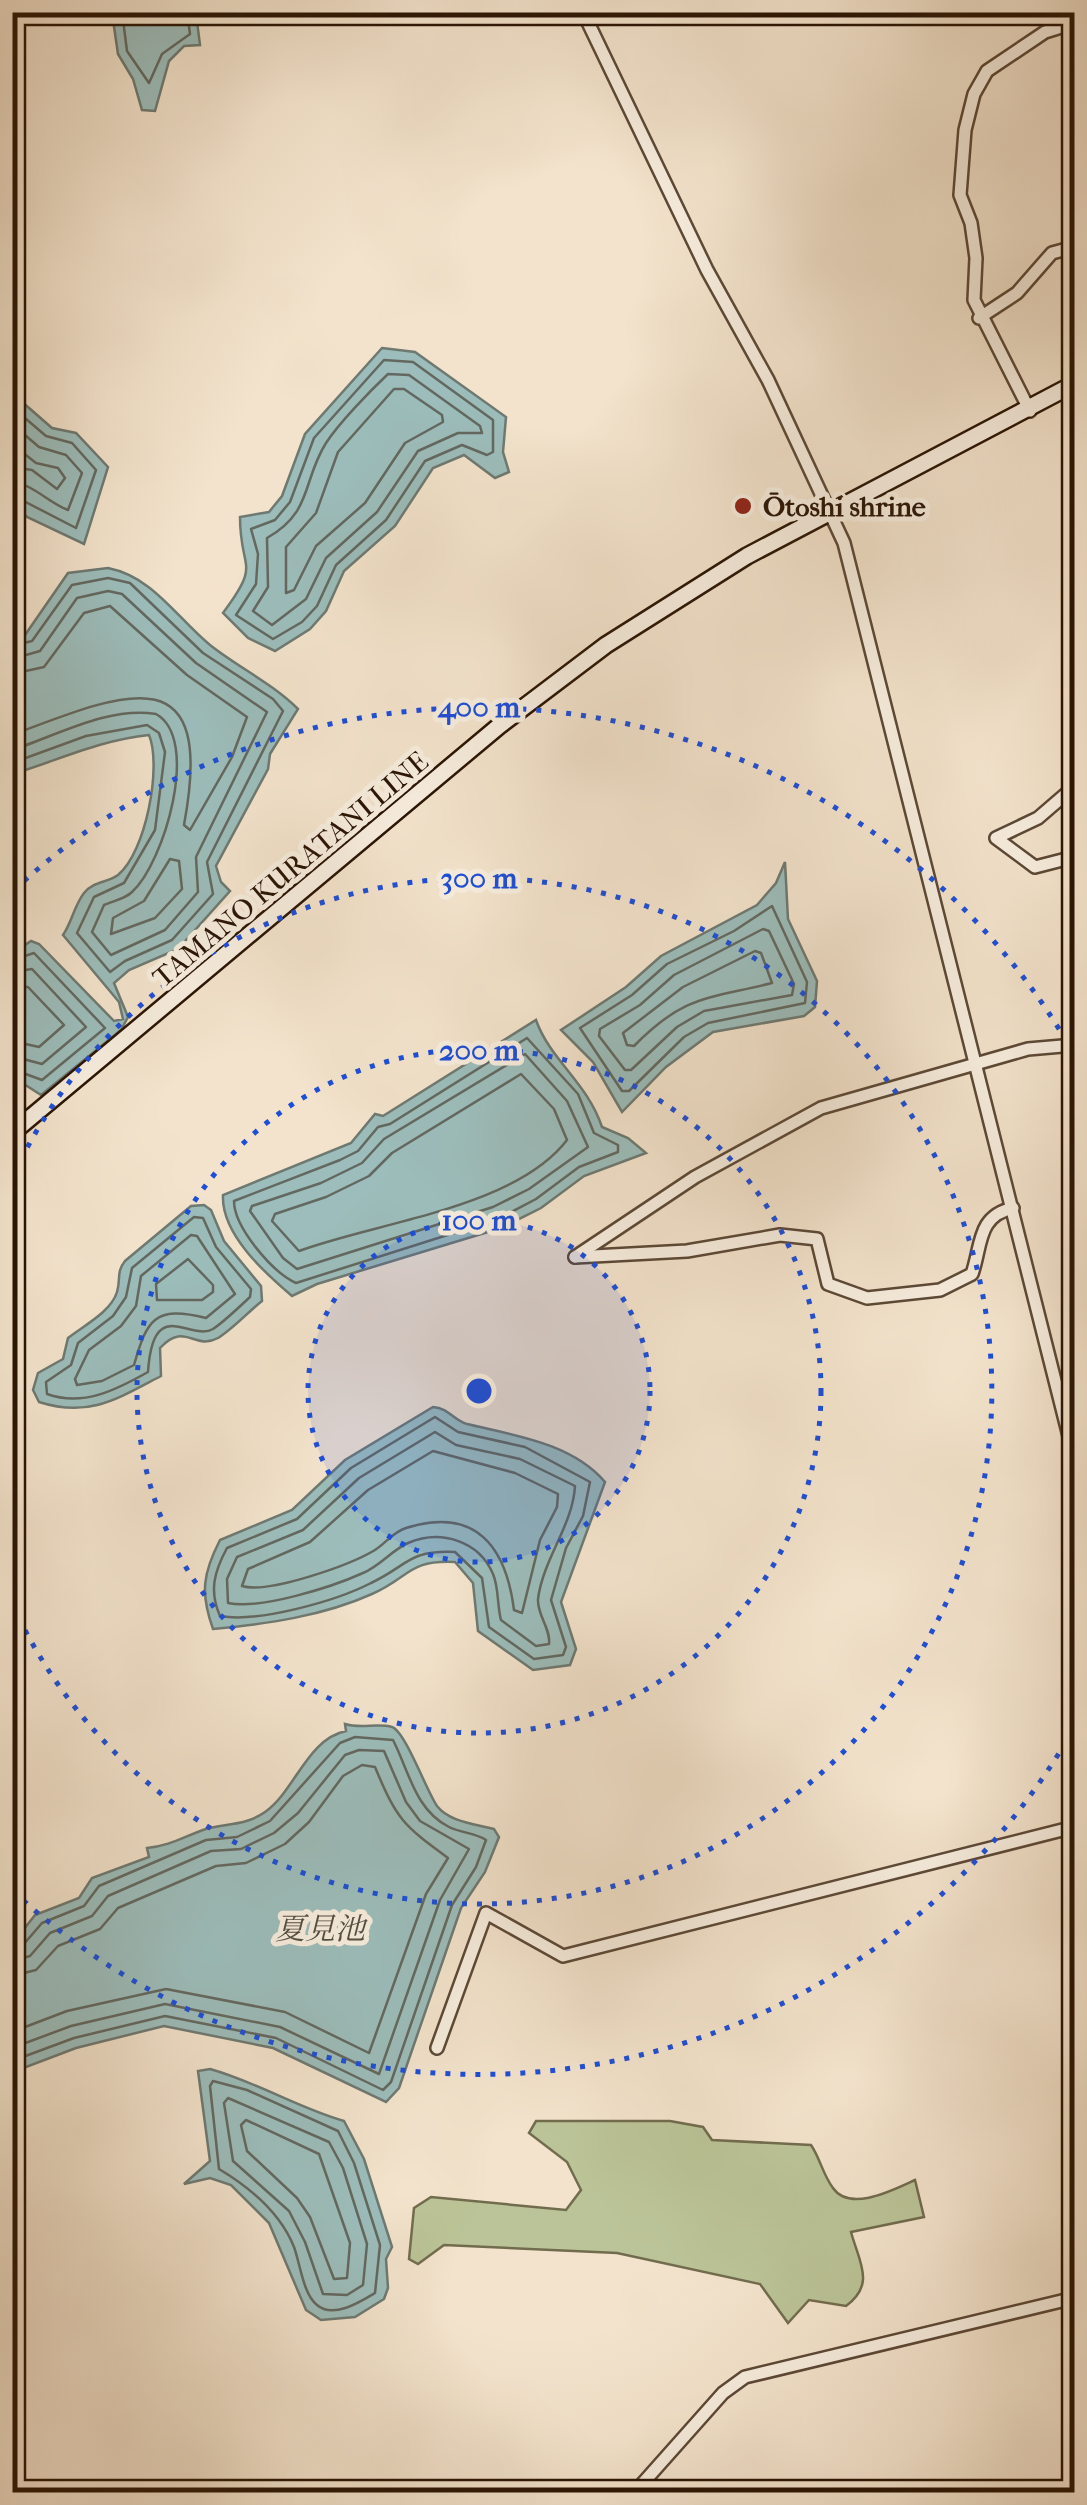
<svg xmlns="http://www.w3.org/2000/svg" width="1087" height="2505" font-family="'IM FELL French Canon','Noto Serif JP',serif">
<style>
.green{fill:#bbc498;stroke:#726c4e;stroke-width:2.5}
.water{fill:#9cbdbb;stroke:#6e7972;stroke-width:2.5}
.lines{fill:none;stroke-linecap:round;stroke-linejoin:round}
.shore{stroke:#636860;stroke-width:2.5}
.minor-casing{stroke:#5c4836;stroke-width:16}
.secondary-casing{stroke:#2a1404;stroke-width:20}
.minor{stroke:#f7edde;stroke-width:11}
.secondary{stroke:#f7edde;stroke-width:15}
.ring{fill:none;stroke:#1d4ed8;stroke-width:5;stroke-dasharray:5 10}
.poi-dot{fill:#8f2418;stroke:#f7edde;stroke-width:4}
.labels{text-anchor:middle;stroke-width:10;stroke-linejoin:round;paint-order:stroke}
.poi-label{font-size:28px;font-weight:bold;fill:#2a1404;stroke:#f7edde;text-anchor:start}
.street-label{font-size:28px;fill:#2a1404;stroke:#f7edde}
.water-label{font-size:30px;font-style:italic;fill:#524f44;stroke:#f7edde}
.centre{fill:#1d4ed8;stroke:#f7edde;stroke-width:5}
.ring-label{font-size:30px;text-anchor:middle;font-weight:bold;fill:#1d4ed8;stroke:#f7edde;stroke-width:10;stroke-linejoin:round;paint-order:stroke}
</style>
<rect width="100%" height="100%" fill="#f3e3cc"/>
<filter id="stains"><feTurbulence type="fractalNoise" baseFrequency=".002" numOctaves="4"/><feColorMatrix values="0 0 0 0 .2 0 0 0 0 .09 0 0 0 0 .02 0 0 0 .5 -.17"/></filter>
<radialGradient id="worn" r=".72"><stop offset=".6" stop-color="#630" stop-opacity="0"/><stop offset="1" stop-color="#630" stop-opacity=".3"/></radialGradient>
<path class="green" d="M536,2121H670L703,2127L712,2140L811,2145C820,2158 823,2175 833,2188C850,2213 895,2189 915,2180L924,2217L851,2232C859,2262 876,2284 846,2306L809,2300L788,2323L760,2284L617,2253L444,2245L418,2264L409,2259L414,2208L431,2197L566,2210L581,2190L567,2162L529,2133Z"/>
<g class="water">
<polygon points="112,13 196,13 200,45 184,46 169,61 155,111 142,110 133,79 118,54"/>
<path d="M382,348L415,352L506,417L503,452L509,472L495,478L464,455L433,468L395,526L344,571L326,611L310,629L275,651L248,638L223,613C262,561 240,572 240,517L269,512L282,496L305,434Z"/>
<polygon points="13,394 52,428 76,433 108,467 84,544 27,517 13,501"/>
<path d="M108,568C153,577 176,617 210,645C239,668 272,683 298,709L270,754L268,769L216,866L221,882L230,891L178,949L129,970L114,983L128,1017L121,1030L41,1095L13,1077V953L31,941L39,944L114,1021L123,1019L119,1002L63,935C72,922 74,906 84,893C94,881 107,883 118,875C146,852 162,766 149,735C100,740 59,760 13,774V637L25,635L68,573Z"/>
<polygon points="785,862 788,919 817,981 815,1007 804,1016 713,1032 666,1067 622,1112 593,1062 561,1030 626,987 661,956 757,905 776,883"/>
<path d="M536,1020C550,1060 587,1082 602,1127L628,1138L646,1153L584,1176L541,1208L501,1228L317,1284L292,1296C265,1273 221,1234 223,1195L351,1143L375,1114L383,1116Z"/>
<path d="M204,1205L211,1210L224,1241L261,1286L262,1301C248,1312 233,1329 218,1338C194,1351 185,1321 160,1348L161,1376C117,1399 89,1418 39,1402L33,1390L38,1373L63,1359L68,1338C83,1326 111,1312 117,1292C121,1279 116,1272 125,1261L191,1206Z"/>
<path d="M433,1407C449,1408 453,1420 467,1424C513,1435 572,1443 605,1482L561,1602L576,1649L570,1665L533,1670L478,1631L473,1583L455,1562C407,1560 411,1577 372,1594C323,1616 267,1624 213,1629C200,1593 203,1573 220,1540L292,1510L345,1460Z"/>
<path d="M345,1724C360,1729 377,1723 392,1727C405,1731 427,1792 437,1806C449,1822 476,1824 494,1829L499,1837L485,1872L461,1908L399,2088L386,2102L273,2048L164,2026L76,2048L13,2072V1943L35,1915L79,1898L92,1878L149,1857L147,1848C170,1846 185,1836 206,1829C227,1823 245,1826 265,1812C295,1791 307,1739 346,1731Z"/>
<path d="M210,2069C257,2082 298,2108 344,2121L364,2159L392,2247L386,2259L388,2288L384,2299L355,2317L321,2320L306,2310L269,2223L231,2185L210,2178L184,2184L210,2161L198,2071Z"/>
</g>
<g class="lines">
<g class="shore">
<polyline points="122,12 127,51 149,83 162,54 190,34 187,12"/>
<polygon points="384,360 413,362 493,420 493,452 487,455 462,445 425,461 386,520 336,565 317,606 302,622 273,639 236,615 256,584 258,554 251,529 275,520 290,502 314,438"/>
<path d="M388,374L409,375L480,426L482,433H458L418,451L377,512L326,558L306,599L272,625L253,611L268,587L267,538C313,512 302,481 326,443C339,423 370,391 388,374Z"/>
<polygon points="394,389 404,389 442,415 443,422 405,443 365,503 316,546 294,590 286,593 286,547 316,513 338,452"/>
<polyline points="12,407 46,436 72,443 96,470 76,528 12,495"/>
<path d="M12,424L39,447L66,455L82,473L68,510C49,503 33,484 12,482"/>
<polyline points="12,444 36,463 58,468 65,478 57,489 32,470 12,467"/>
<polyline points="12,646 32,641 72,585 108,578 130,583 203,653 273,699 283,711 207,862 213,894 172,940 125,961 110,972 77,933 94,897 124,883 155,830 165,752 159,733 147,725 86,736 12,763"/>
<path d="M12,659L40,651L77,598L108,591L122,594L196,663L267,712L196,857L198,892L165,930L111,955L92,932L104,905C113,901 125,899 132,892C164,863 201,739 156,714C108,706 56,736 12,750"/>
<path d="M12,674L44,667L84,613L110,606L187,675L247,717L232,757L190,830L184,825C216,654 127,691 12,735"/>
<polygon points="170,859 179,861 182,889 155,918 111,934 113,918 144,901"/>
<polygon points="772,906 807,982 805,1003 708,1023 684,1037 629,1091 622,1091 580,1028 632,995 667,964 734,931"/>
<polygon points="763,929 769,931 794,984 792,995 704,1011 677,1027 631,1070 625,1070 599,1036 600,1029 640,1005 674,975"/>
<path d="M755,951L761,953L772,983C707,999 684,995 634,1046L627,1045L623,1033L683,987Z"/>
<polyline points="12,960 34,953 105,1028 42,1080 12,1069"/>
<polyline points="12,972 32,969 86,1027 42,1064 12,1056"/>
<polyline points="12,987 28,987 64,1025 39,1047 12,1041"/>
<path d="M527,1038L578,1094L594,1133L618,1145V1152L579,1167L536,1199L498,1219L296,1283C272,1272 234,1227 234,1201L340,1160L358,1151L378,1127L390,1124Z"/>
<polygon points="525,1054 567,1101 588,1147 529,1189 493,1207 297,1269 283,1258 250,1211 252,1206 321,1183 362,1163 384,1139"/>
<path d="M521,1074L554,1109L567,1140C515,1208 377,1222 299,1251L272,1221L275,1214L326,1197L369,1176L392,1153Z"/>
<path d="M194,1217L203,1218L216,1247L251,1289L250,1297C239,1307 225,1321 213,1329C190,1342 153,1294 148,1372C116,1390 83,1407 47,1394L46,1382L71,1365L78,1343L113,1316L126,1297L132,1268Z"/>
<path d="M191,1235L197,1236L235,1294L206,1318C154,1305 147,1320 134,1365L102,1381L77,1385L75,1379L89,1350L121,1326L136,1306L141,1276Z"/>
<polygon points="188,1259 213,1285 213,1292 202,1300 157,1300 156,1284"/>
<path d="M435,1417L458,1432L525,1447L590,1482L583,1516L566,1548L551,1600L566,1647L563,1655L534,1659L489,1627L482,1578L455,1552C408,1550 409,1565 371,1583C336,1601 258,1623 220,1616C209,1591 214,1572 227,1548L297,1519L351,1468Z"/>
<path d="M435,1432L456,1445L520,1459L575,1486C573,1525 543,1559 538,1599C537,1615 551,1629 549,1644L536,1646L501,1620C497,1605 499,1588 493,1574C479,1541 441,1529 408,1543C392,1550 380,1566 363,1573C332,1587 260,1610 228,1603L227,1579L237,1557L303,1530L359,1478Z"/>
<path d="M433,1451L515,1473L558,1494L557,1507L540,1540L522,1613L514,1610C506,1547 476,1506 406,1528C393,1532 386,1543 375,1550C350,1565 269,1594 242,1586L248,1569L310,1542L368,1490Z"/>
<path d="M12,1948L23,1945L42,1923L84,1906L99,1886L206,1840L237,1837L270,1821L340,1743L355,1737L393,1740C409,1771 415,1810 449,1827C461,1833 476,1833 486,1840L476,1867L452,1905L391,2082L383,2090L276,2038L165,2016L74,2038L12,2061"/>
<polyline points="12,1961 30,1956 50,1933 92,1916 108,1896 211,1851 241,1849 274,1833 298,1813 345,1755 359,1750 384,1751 406,1802 420,1821 469,1849 440,1900 379,2074 280,2027 165,2004 71,2026 12,2048"/>
<path d="M12,1976L36,1970L58,1946L100,1929L118,1908L216,1866L246,1863L285,1844L309,1822L343,1776L362,1765L375,1767C397,1820 403,1825 448,1858L426,1894L369,2053L285,2012L166,1989L67,2011L12,2032"/>
<path d="M213,2081L247,2090L338,2131L354,2163L380,2245L375,2293C360,2302 333,2319 317,2305C303,2294 300,2263 294,2247C280,2212 249,2187 219,2169L210,2086Z"/>
<polygon points="228,2098 329,2142 343,2168 367,2244 363,2285 347,2295 323,2294 305,2242 289,2211 233,2161 224,2103"/>
<polygon points="246,2120 319,2154 350,2243 347,2278 334,2279 310,2217 297,2198 247,2151 241,2125"/>
</g>
<defs>
<g id="minor">
<polyline points="583,12 707,270 768,380 844,543 1074,1456"/>
<polyline points="979,318 1017,293 1052,253 1074,247"/>
<polyline points="1030,411 974,300 976,258 971,223 960,195 965,130 974,94 987,71 1045,32 1074,23"/>
<polyline points="1074,787 1038,818 996,838 1035,867 1074,857"/>
<polyline points="575,1257 695,1177 821,1108 1028,1049 1074,1045"/>
<path d="M575,1257L687,1251L780,1235L817,1239L828,1284L867,1298L940,1290L972,1274C982,1245 977,1216 1013,1208"/>
<polyline points="437,2048 486,1913 563,1956 1074,1827"/>
<polyline points="635,2492 723,2393 745,2377 1074,2298"/>
</g>
<polyline id="secondary" points="12,1133 499,726 606,645 747,556 1074,384"/>
</defs>
<use href="#minor" class="minor-casing"/>
<use href="#secondary" class="secondary-casing"/>
<use href="#minor" class="minor"/>
<use href="#secondary" class="secondary"/>
</g>
<circle cx="479" cy="1391" r="171" fill="#1d4ed8" fill-opacity=".12"/>
<g class="ring">
<circle cx="479" cy="1391" r="171"/>
<circle cx="479" cy="1391" r="342"/>
<path d="M14 1174A513 513 0 1 1 14 1608"/>
<path d="M1074 1728A684 684 0 0 1 13 1891M13 891A684 684 0 0 1 1074 1054"/>
</g>
<circle class="poi-dot" cx="743" cy="506" r="10"/>
<g class="labels">
<g class="poi-label">
<text x="763" y="516">Ōtoshi shrine</text>
</g>
<g class="street-label">
<text transform="translate(290 869) rotate(-40)" y="10">TAMANO KURATANI LINE</text>
</g>
<g class="water-label">
<text x="320" y="1939">夏見池</text>
</g>
</g>
<circle cx="479" cy="1391" r="15" class="centre"/>
<g class="ring-label">
<text x="479" y="717">400 m</text>
<text x="479" y="888">300 m</text>
<text x="479" y="1060">200 m</text>
<text x="479" y="1230">100 m</text>
</g>
<rect width="1087" height="2505" fill="none" stroke="#f3e3cc" stroke-width="50"/>
<rect x="15" y="15" width="1057" height="2475" fill="none" stroke="#2a1404" stroke-width="5"/>
<rect x="25" y="25" width="1037" height="2455" fill="none" stroke="#2a1404" stroke-width="2.5"/>
<rect width="100%" height="100%" filter="url(#stains)"/>
<rect width="100%" height="100%" fill="url(#worn)"/>
</svg>
